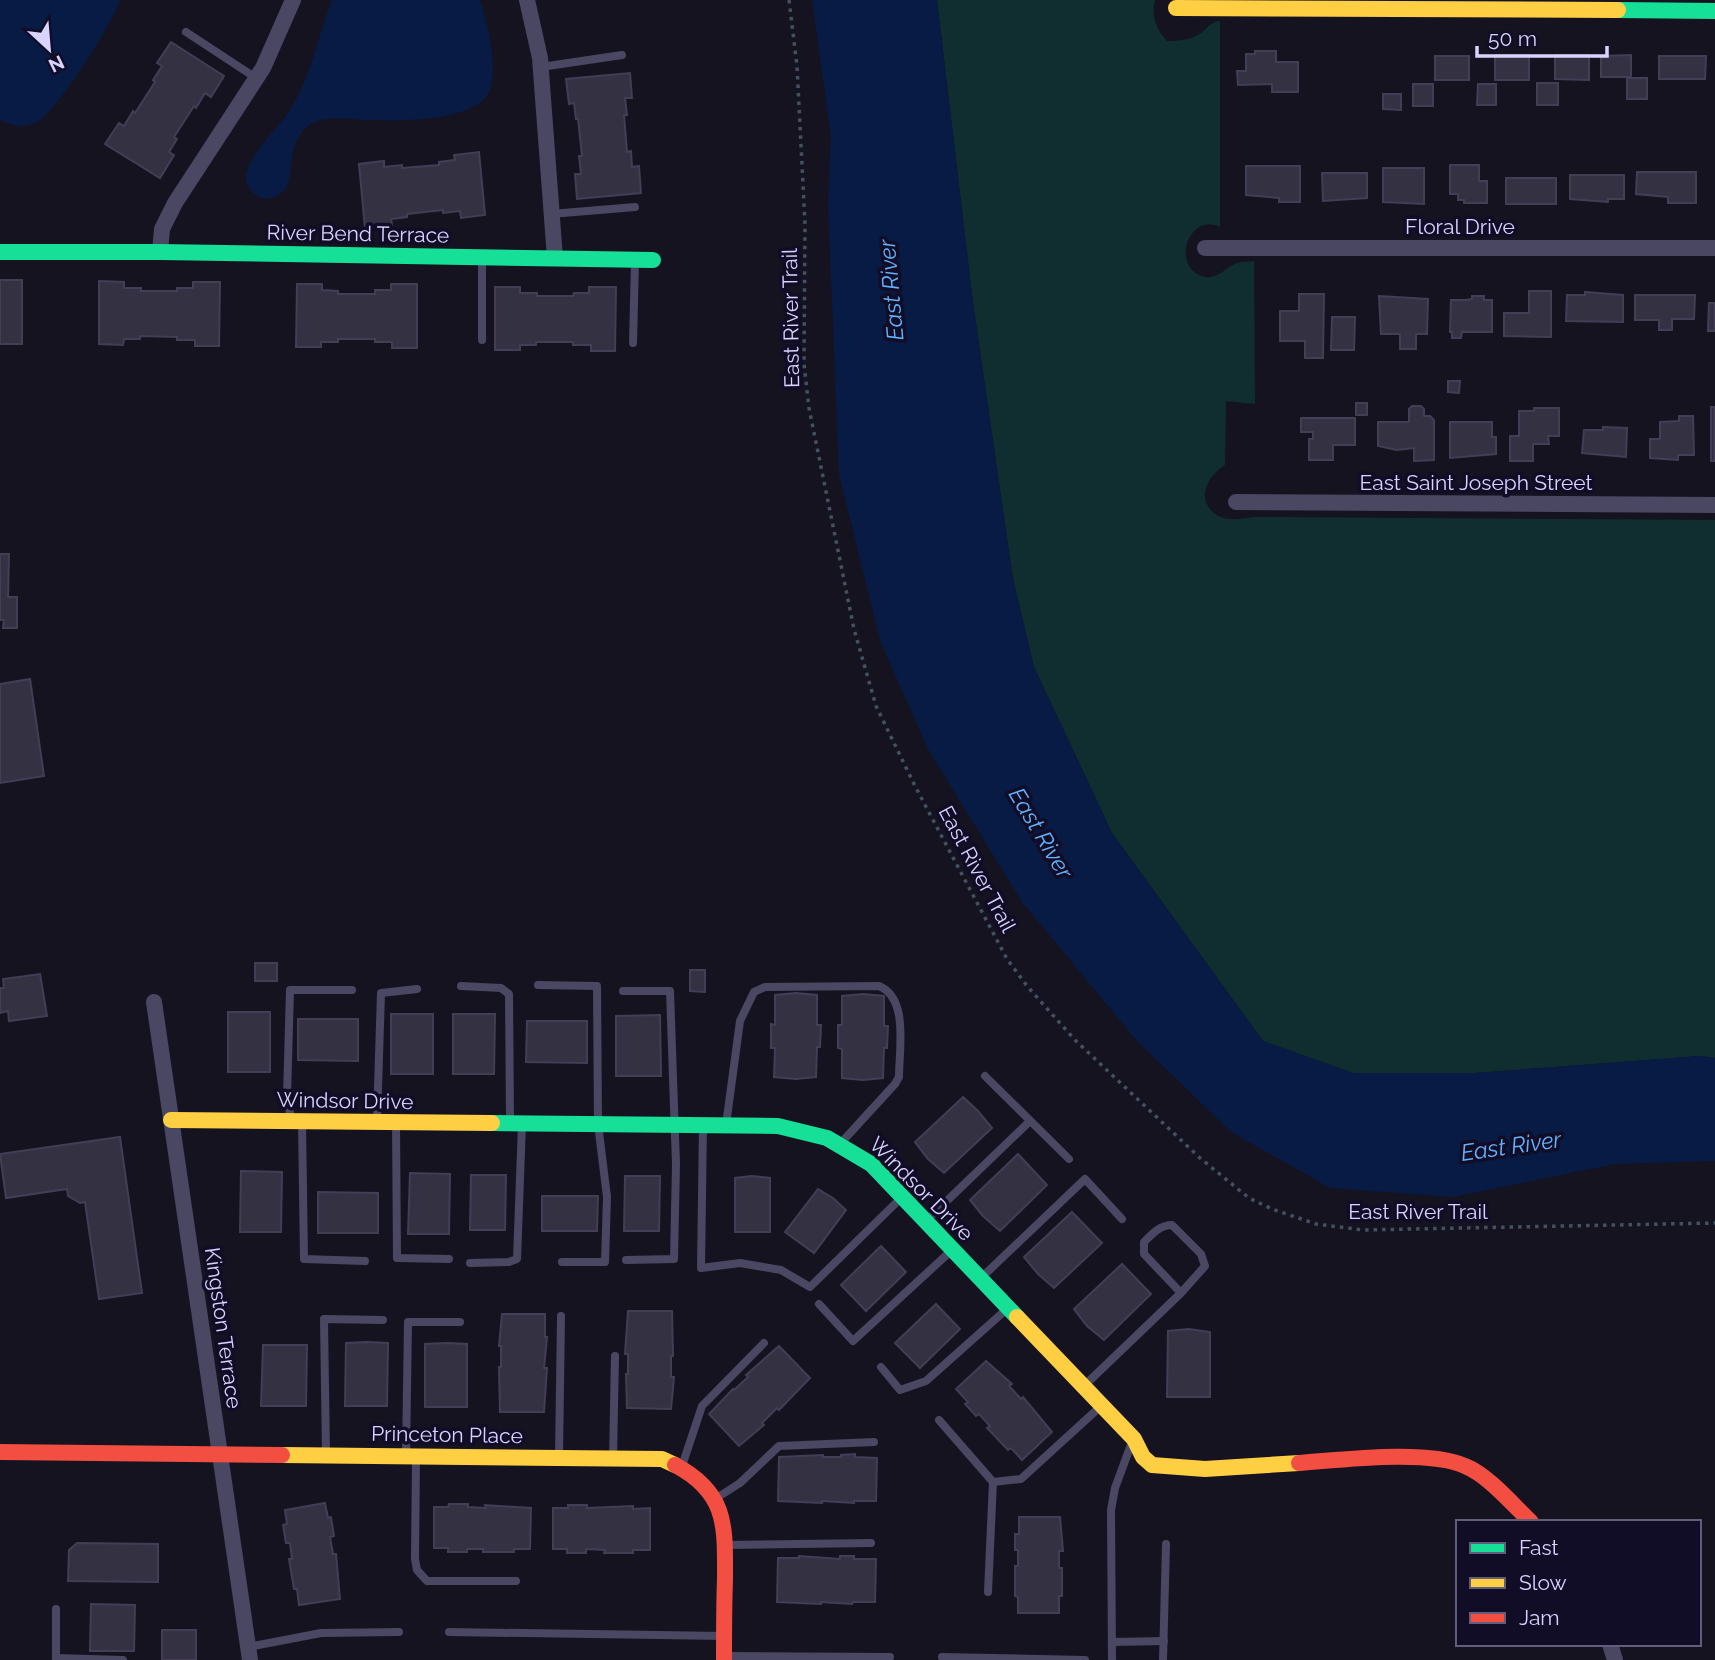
<svg xmlns="http://www.w3.org/2000/svg" width="1715" height="1660" font-family="Raleway,sans-serif">
<style>
.green{fill:#102e2f}
.water{fill:#071b44}
.building{fill:#343143;stroke:#433d56;stroke-width:2}
.lines{fill:none;stroke-linecap:round;stroke-linejoin:round}
.path{stroke:#435162;stroke-width:3.5;stroke-dasharray:3.5 5;stroke-linecap:butt}
.lane{stroke:#494762;stroke-width:8}
.street{stroke:#494762;stroke-width:16}
.fast{stroke:#16e098;stroke-width:16}
.slow{stroke:#ffcf43;stroke-width:16}
.jam{stroke:#f24e42;stroke-width:16}
.labels{text-anchor:middle;stroke-width:7;stroke-linejoin:round;paint-order:stroke}
.street-label{font-size:21px;fill:#d9d3ff;stroke:#120d27}
.water-label{font-size:23px;font-style:italic;fill:#61b3ff;stroke:#120d27}
</style>
<rect width="100%" height="100%" fill="#161321"/>
<path class="green" d="M937,0H1155C1151,15 1156,30 1167,41C1179,41 1191,40 1201,33C1208,28 1210,22 1220,21V227C1192,213 1172,258 1197,274C1215,284 1224,268 1237,263C1242,261 1249,262 1254,261L1255,404L1226,401L1225,465C1209,475 1195,497 1214,513C1224,522 1241,519 1253,517L1715,520V1058L1700,1056L1475,1073H1353L1263,1041L1112,833L1034,667L1013,579L973,303Z"/>
<g class="water">
<path d="M0,0H120C113,23 56,112 37,122C23,129 13,126 0,120Z"/>
<path d="M332,0H480C487,23 502,78 485,98C463,122 396,121 366,120C349,119 325,115 309,125C301,131 295,142 293,152C288,170 295,189 274,197C269,199 264,199 259,197C253,194 247,187 246,180C243,163 277,128 287,114C311,80 317,38 332,0Z"/>
<polygon points="812,0 937,0 973,303 1013,579 1034,667 1112,833 1263,1041 1353,1073 1475,1073 1700,1056 1715,1058 1715,1161 1615,1164 1453,1197 1330,1188 1231,1132 1137,1041 1022,902 928,749 881,643 839,474 828,204 831,136"/>
</g>
<g class="building">
<polygon points="171,42 224,76 211,97 205,93 196,108 194,106 174,137 177,139 169,152 174,155 160,178 105,144 119,123 124,126 133,111 135,113 155,82 153,80 162,66 157,63"/>
<polygon points="1255,51 1276,51 1276,62 1298,62 1298,92 1272,92 1272,84 1238,85 1237,71 1246,71 1246,54 1255,54"/>
<rect x="1495" y="55" width="34" height="25"/>
<polygon points="1555,55 1589,55 1589,80 1555,79"/>
<polygon points="1631,55 1631,77 1601,77 1601,56"/>
<rect x="1435" y="56" width="34" height="24"/>
<polygon points="1659,56 1706,56 1705,79 1659,79"/>
<polygon points="630,73 632,98 625,98 627,115 624,115 627,152 631,151 632,167 639,166 641,193 577,199 575,174 581,174 579,156 582,156 578,119 576,119 574,103 569,104 566,79"/>
<rect x="1627" y="78" width="20" height="21"/>
<rect x="1537" y="83" width="21" height="22"/>
<rect x="1413" y="84" width="20" height="22"/>
<polygon points="1478,84 1496,84 1496,105 1477,105"/>
<polygon points="1383,94 1401,94 1401,110 1383,109"/>
<polygon points="479,152 485,215 461,218 460,211 443,213 443,210 407,214 407,217 391,219 392,225 365,228 359,164 384,161 384,167 402,165 402,168 439,165 439,162 455,160 454,155"/>
<polygon points="1450,165 1479,165 1479,181 1487,181 1487,203 1464,203 1464,200 1458,200 1458,194 1450,194"/>
<polygon points="1246,166 1300,166 1300,202 1279,202 1279,198 1246,195"/>
<polygon points="1383,168 1424,168 1424,204 1383,202"/>
<polygon points="1637,172 1696,172 1696,203 1668,203 1668,197 1636,194"/>
<polygon points="1322,173 1367,173 1367,198 1323,201"/>
<polygon points="1570,175 1624,175 1624,199 1608,199 1608,202 1570,199"/>
<rect x="1506" y="178" width="50" height="26"/>
<rect x="0" y="280" width="22" height="64"/>
<polygon points="99,281 124,282 124,288 141,288 141,291 177,291 177,288 193,288 193,282 220,282 219,346 195,346 195,340 177,340 177,337 140,336 140,339 124,339 123,345 99,344"/>
<polygon points="297,284 322,284 322,290 338,291 338,294 375,294 375,290 391,290 391,284 417,284 417,348 392,348 392,342 375,342 375,339 338,339 338,342 321,342 321,347 296,347"/>
<polygon points="495,287 520,287 520,293 537,293 537,296 573,296 574,293 589,293 589,287 616,287 615,351 591,351 591,345 573,345 573,342 536,342 536,345 520,345 520,350 495,350"/>
<polygon points="1529,291 1551,291 1551,337 1504,336 1504,313 1529,313"/>
<polygon points="1585,292 1623,295 1623,322 1566,321 1567,295 1585,295"/>
<polygon points="1299,294 1324,294 1323,358 1305,358 1305,341 1280,341 1280,311 1299,311"/>
<polygon points="1635,295 1695,295 1694,319 1672,319 1672,330 1659,330 1659,320 1635,320"/>
<polygon points="1379,296 1428,299 1427,334 1416,334 1416,349 1400,349 1400,334 1381,334"/>
<polygon points="1472,296 1484,296 1484,300 1492,300 1492,332 1462,332 1461,338 1452,338 1452,332 1450,332 1451,300 1466,300 1472,299"/>
<polygon points="1709,303 1715,303 1715,331 1708,331"/>
<polygon points="1332,317 1355,317 1354,350 1331,350"/>
<polygon points="1448,381 1460,381 1459,393 1448,392"/>
<rect x="1356" y="403" width="11" height="12"/>
<polygon points="1412,406 1421,406 1424,409 1424,416 1430,416 1434,420 1434,460 1414,461 1414,448 1397,450 1378,446 1378,422 1409,422 1409,409"/>
<rect x="1711" y="407" width="4" height="54"/>
<polygon points="1534,408 1559,408 1559,436 1548,436 1549,444 1533,444 1533,461 1510,461 1510,436 1519,436 1519,411 1534,411"/>
<polygon points="1679,416 1693,416 1694,455 1678,455 1678,460 1650,458 1650,439 1660,439 1660,422 1679,421"/>
<polygon points="1301,418 1355,418 1355,445 1333,445 1333,460 1309,460 1309,439 1313,439 1313,432 1301,432"/>
<polygon points="1450,422 1492,422 1492,437 1496,437 1496,454 1450,458"/>
<polygon points="1603,427 1627,428 1626,457 1582,453 1584,430 1603,430"/>
<polygon points="0,554 9,554 8,597 17,597 17,628 3,628 4,620 0,620"/>
<polygon points="30,679 44,776 0,783 0,684"/>
<rect x="255" y="963" width="22" height="18"/>
<polygon points="690,970 705,970 705,992 690,991"/>
<polygon points="40,974 47,1016 9,1021 8,1011 0,1013 0,988 4,988 3,979"/>
<polygon points="796,993 817,995 817,1025 821,1025 820,1047 817,1047 816,1077 796,1079 774,1077 775,1048 771,1048 771,1024 775,1025 775,995"/>
<polygon points="863,994 884,996 884,1026 888,1026 887,1048 884,1048 883,1078 863,1080 842,1078 842,1049 838,1048 838,1025 842,1025 842,996"/>
<rect x="228" y="1012" width="42" height="60"/>
<rect x="391" y="1014" width="42" height="60"/>
<polygon points="453,1014 495,1014 494,1074 453,1074"/>
<polygon points="660,1015 661,1076 616,1076 616,1016"/>
<polygon points="298,1019 358,1019 358,1061 298,1060"/>
<polygon points="527,1021 587,1021 587,1063 526,1062"/>
<polygon points="963,1097 978,1111 992,1128 944,1173 928,1159 915,1142"/>
<polygon points="120,1137 142,1293 99,1299 85,1202 80,1203 68,1196 67,1189 6,1198 0,1154"/>
<polygon points="1018,1154 1047,1185 1000,1231 983,1216 970,1200"/>
<polygon points="241,1171 282,1172 281,1232 240,1232"/>
<polygon points="410,1173 450,1174 449,1234 408,1234"/>
<polygon points="471,1175 506,1175 505,1230 470,1230"/>
<polygon points="625,1176 660,1176 659,1231 624,1231"/>
<polygon points="752,1176 770,1178 770,1232 735,1232 735,1178"/>
<polygon points="818,1189 833,1198 846,1210 814,1253 785,1232"/>
<polygon points="318,1192 378,1193 378,1233 318,1233"/>
<polygon points="542,1196 598,1196 597,1231 542,1231"/>
<polygon points="1072,1212 1102,1243 1054,1288 1038,1274 1024,1257"/>
<polygon points="881,1246 906,1272 866,1311 841,1285"/>
<polygon points="1122,1264 1151,1294 1104,1340 1087,1326 1074,1309"/>
<polygon points="936,1304 960,1329 920,1368 895,1343"/>
<polygon points="628,1311 672,1311 673,1356 671,1356 671,1377 674,1377 671,1409 627,1408 626,1374 628,1374 628,1354 625,1354"/>
<polygon points="502,1314 545,1314 545,1337 547,1337 544,1368 547,1368 544,1412 500,1412 499,1367 501,1367 501,1346 499,1346"/>
<polygon points="1189,1329 1210,1332 1210,1397 1167,1397 1168,1331"/>
<polygon points="367,1342 388,1343 387,1406 345,1406 346,1343"/>
<polygon points="446,1343 467,1344 467,1407 425,1407 425,1344"/>
<polygon points="263,1345 307,1345 306,1406 261,1406"/>
<polygon points="779,1346 810,1378 779,1410 777,1408 762,1423 764,1425 739,1446 709,1414 733,1389 734,1390 748,1377 746,1375"/>
<polygon points="986,1361 1012,1384 1009,1386 1021,1399 1023,1397 1052,1432 1022,1460 1011,1448 1008,1450 987,1428 990,1426 979,1414 976,1416 965,1404 968,1402 956,1389"/>
<polygon points="855,1454 855,1457 877,1458 876,1501 854,1501 854,1503 822,1501 822,1503 778,1501 779,1457 823,1455 823,1457 841,1457 841,1455"/>
<polygon points="325,1503 328,1518 331,1517 334,1536 330,1537 333,1554 336,1554 340,1599 299,1605 297,1589 294,1589 289,1559 292,1559 290,1543 286,1543 283,1525 287,1524 285,1510"/>
<polygon points="449,1504 468,1504 468,1507 486,1508 485,1505 531,1508 530,1549 514,1549 514,1552 483,1552 483,1549 467,1549 467,1552 448,1552 448,1548 434,1548 434,1507 448,1507"/>
<polygon points="568,1505 587,1505 587,1508 633,1506 633,1509 650,1508 650,1550 633,1550 633,1553 604,1553 605,1550 586,1549 586,1553 567,1553 567,1549 553,1549 553,1508 568,1508"/>
<polygon points="1019,1517 1060,1517 1063,1551 1059,1551 1059,1568 1062,1568 1062,1596 1059,1596 1059,1613 1018,1613 1018,1597 1015,1596 1015,1566 1018,1566 1018,1550 1015,1550 1015,1534 1019,1534"/>
<polygon points="77,1543 158,1544 158,1582 68,1581 69,1550"/>
<polygon points="799,1556 840,1559 840,1556 854,1556 854,1559 876,1559 875,1602 853,1602 852,1604 821,1602 821,1604 777,1602 778,1558 799,1558"/>
<polygon points="91,1604 135,1605 134,1651 90,1651"/>
<rect x="162" y="1630" width="34" height="30"/>
</g>
<g class="lines">
<polyline class="path" points="789,0 797,66 805,224 804,364 809,408 854,629 876,706 915,786 1007,959 1027,986 1075,1040 1200,1158 1249,1198 1272,1209 1316,1224 1363,1230 1715,1223"/>
<g class="lane">
<polyline points="186,32 256,78"/>
<polyline points="541,67 622,55"/>
<polyline points="551,214 635,207"/>
<polyline points="482,340 482,260"/>
<polyline points="633,343 635,262"/>
<polyline points="538,985 597,986 598,1124 607,1197 605,1262 562,1262"/>
<polyline points="461,986 501,988 509,994 510,1120"/>
<polyline points="623,991 670,991 676,1164 674,1259 626,1260"/>
<polyline points="985,1076 1069,1159"/>
<polyline points="291,1119 287,1097 290,990 352,990"/>
<polyline points="377,1119 381,993 417,989"/>
<polyline points="302,1122 304,1259 365,1261"/>
<polyline points="396,1122 397,1258 449,1259"/>
<polyline points="703,1125 701,1268 740,1263 781,1270 810,1287 901,1198"/>
<path d="M726,1125L740,1021L754,992L765,987L879,986C909,998 899,1050 899,1077L895,1084L840,1144"/>
<polyline points="927,1220 1030,1121"/>
<polyline points="470,1263 509,1262 517,1259 522,1124"/>
<polyline points="982,1277 1085,1179 1122,1219"/>
<polyline points="819,1304 853,1341 952,1250"/>
<polyline points="881,1367 900,1390 926,1381 1008,1308"/>
<path d="M1085,1385L1181,1293L1205,1266L1201,1254L1172,1225C1160,1225 1152,1234 1144,1242V1254L1181,1293"/>
<polyline points="939,1420 993,1482 988,1592"/>
<polyline points="326,1455 324,1319 383,1320"/>
<polyline points="406,1456 408,1322 460,1322"/>
<polyline points="559,1457 561,1316"/>
<polyline points="613,1458 615,1356"/>
<polyline points="416,1459 415,1559 417,1570 427,1581 516,1581"/>
<polyline points="682,1466 702,1406 764,1343"/>
<polyline points="993,1482 1021,1479 1101,1406"/>
<polyline points="715,1499 740,1483 779,1446 874,1442"/>
<polyline points="728,1545 871,1543"/>
<polyline points="56,1609 56,1660"/>
<polyline points="449,1632 724,1636"/>
<polyline points="1112,1642 1164,1641"/>
<polyline points="248,1647 321,1633 399,1632"/>
<polyline points="727,1656 890,1657"/>
<polyline points="942,1657 1085,1660"/>
<polyline points="56,1658 123,1660"/>
<polyline points="1112,1660 1111,1510 1115,1488 1132,1442"/>
<polyline points="1163,1660 1166,1544"/>
</g>
<g class="street">
<polyline points="527,0 540,58 555,258"/>
<polyline points="1205,248 1715,248"/>
<polyline points="160,252 162,229 175,203 263,68 293,0"/>
<polyline points="1236,502 1715,505"/>
<polyline points="154,1002 250,1660"/>
<polyline points="1610,1644 1615,1660"/>
</g>
<g class="fast">
<polyline points="1618,10 1715,11"/>
<polyline points="0,252 160,252 653,260"/>
<polyline points="492,1123 778,1126 827,1138 871,1164 1017,1317"/>
</g>
<g class="slow">
<polyline points="1176,8 1618,10"/>
<polyline points="171,1120 492,1123"/>
<polyline points="1017,1317 1134,1439 1143,1457 1152,1465 1205,1469 1299,1463"/>
<polyline points="282,1455 662,1459 675,1465"/>
</g>
<g class="jam">
<polyline points="0,1452 282,1455"/>
<path d="M1299,1463C1340,1460 1428,1449 1465,1466C1488,1475 1513,1505 1531,1522"/>
<path d="M675,1465C728,1493 725,1527 725,1579C724,1606 724,1633 724,1660"/>
</g>
</g>
<g class="labels">
<g class="street-label">
<text x="1460" y="234">Floral Drive</text>
<text transform="translate(358 234) rotate(1)" y="7">River Bend Terrace</text>
<text transform="translate(791 318) rotate(-91)" y="7">East River Trail</text>
<text x="1476" y="490">East Saint Joseph Street</text>
<text transform="translate(977 869) rotate(62)" y="7">East River Trail</text>
<text transform="translate(345 1101) rotate(1)" y="7">Windsor Drive</text>
<text transform="translate(921 1189) rotate(45)" y="7">Windsor Drive</text>
<text x="1418" y="1219">East River Trail</text>
<text transform="translate(223 1328) rotate(82)" y="7">Kingston Terrace</text>
<text transform="translate(447 1435) rotate(1)" y="7">Princeton Place</text>
</g>
<g class="water-label">
<text transform="translate(891 290) rotate(-95)" y="8">East River</text>
<text transform="translate(1041 833) rotate(59)" y="8">East River</text>
<text transform="translate(1511 1146) rotate(-8)" y="8">East River</text>
</g>
</g>
<rect x="1456" y="1520" width="245" height="126" fill="#120d27" stroke="#625c7d" stroke-width="2"/>
<rect x="1470" y="1543" width="35" height="10" fill="#16e098" stroke="#625c7d" stroke-width="2"/>
<text x="1519" y="1555" font-size="21" fill="#d9d3ff">Fast</text>
<rect x="1470" y="1578" width="35" height="10" fill="#ffcf43" stroke="#625c7d" stroke-width="2"/>
<text x="1519" y="1590" font-size="21" fill="#d9d3ff">Slow</text>
<rect x="1470" y="1613" width="35" height="10" fill="#f24e42" stroke="#625c7d" stroke-width="2"/>
<text x="1519" y="1625" font-size="21" fill="#d9d3ff">Jam</text>
<g transform="translate(49 49) rotate(154)" stroke="#120d27" stroke-width="5" paint-order="stroke">
<path d="M0-5L12 26L0 18L-12 26Z" fill="#d9d3ff"/>
<text y="-10" font-size="19" font-weight="bold" text-anchor="middle" fill="#d9d3ff">N</text>
</g>
<path d="M1477 46v10h130v-10" fill="none" stroke="#d9d3ff" stroke-width="3.5"/>
<text x="1488" y="46" font-size="21" fill="#d9d3ff" stroke="#120d27" stroke-width="5" paint-order="stroke">50 m</text>
</svg>
